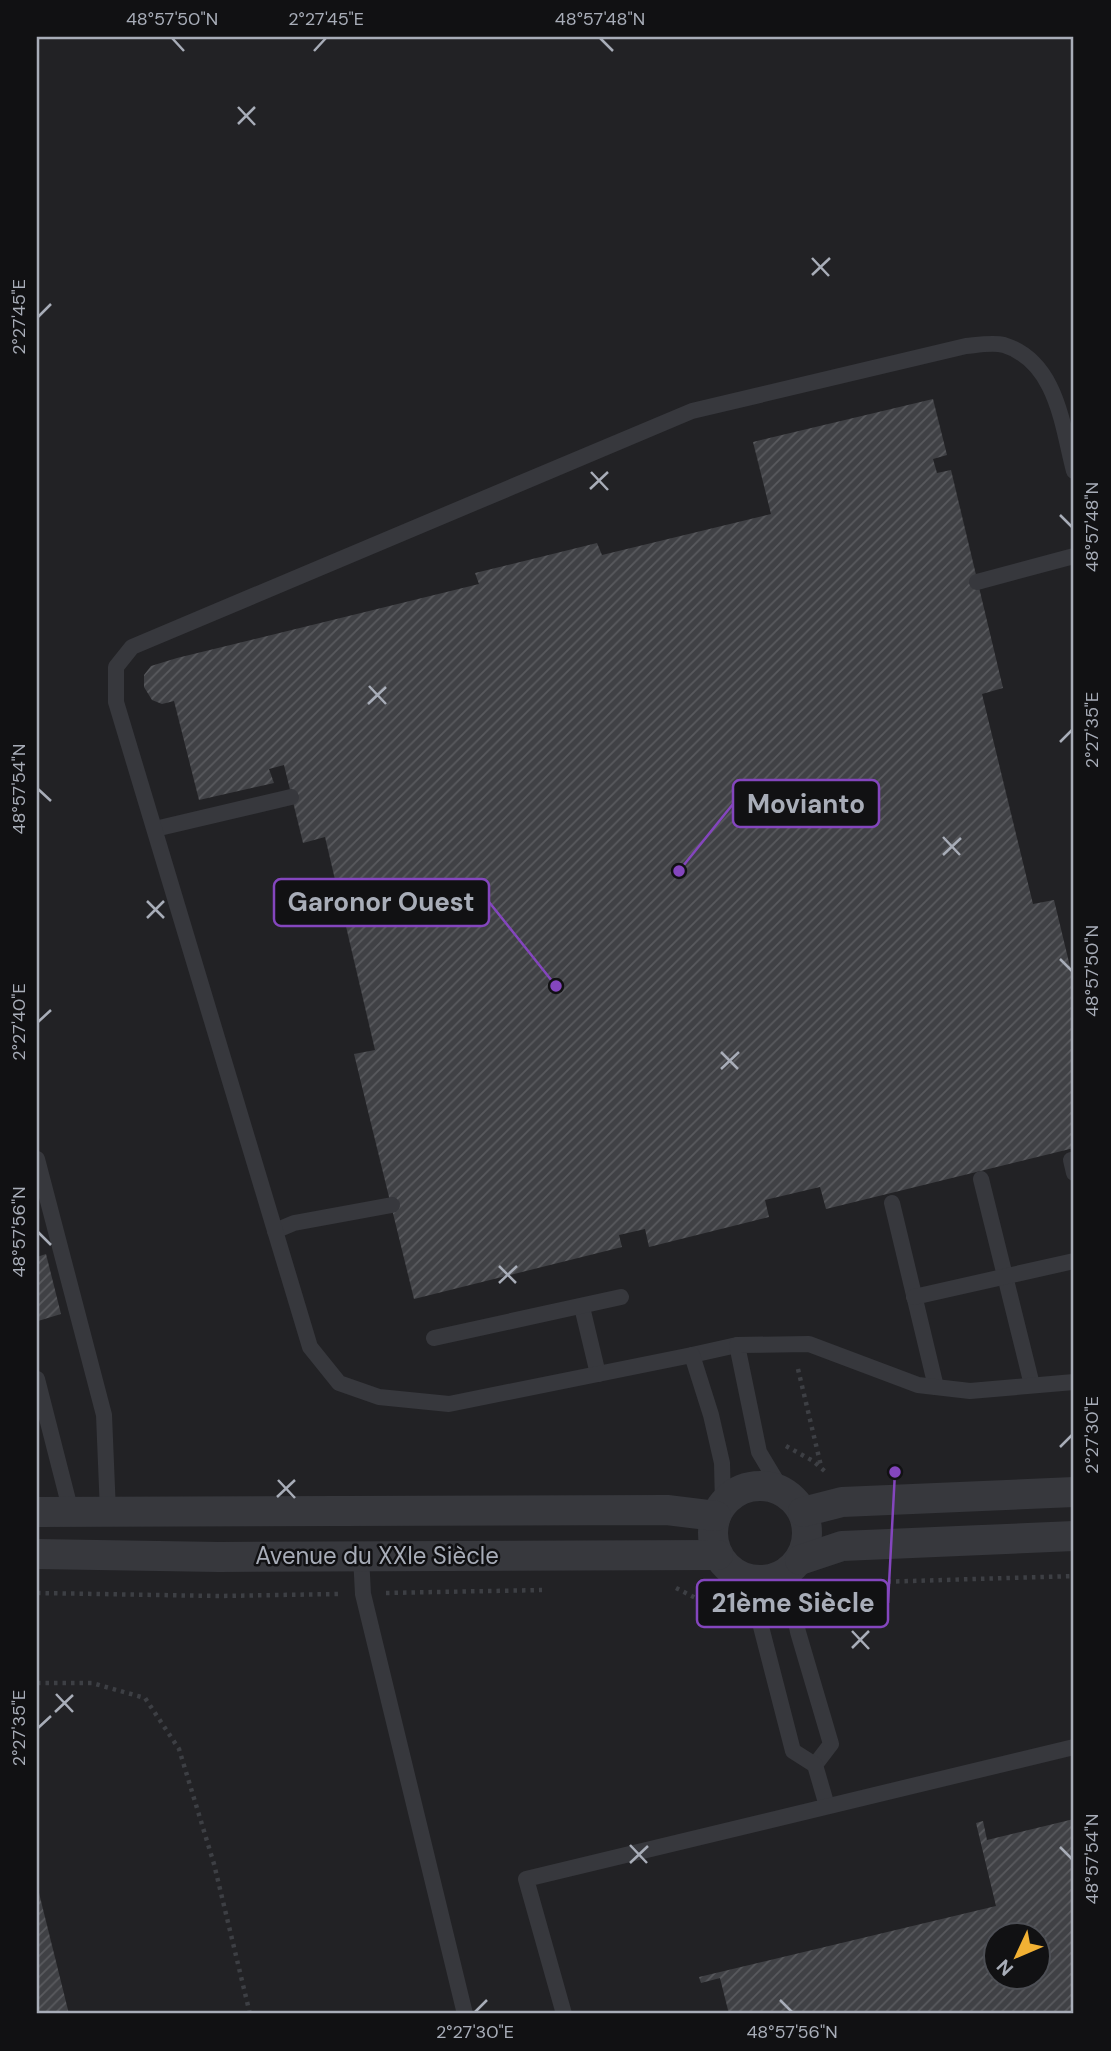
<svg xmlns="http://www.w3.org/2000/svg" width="1111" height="2051" font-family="'DM Sans',sans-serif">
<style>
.built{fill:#222225;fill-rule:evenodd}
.building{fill:url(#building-hatch);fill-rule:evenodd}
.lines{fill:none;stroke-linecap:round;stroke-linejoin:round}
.path{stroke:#3d3f44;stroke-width:4.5;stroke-dasharray:3.5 5;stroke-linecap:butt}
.service{stroke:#37383d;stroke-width:16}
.minor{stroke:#37383d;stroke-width:30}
.ticks{fill:none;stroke:#a8adb8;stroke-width:2.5}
.labels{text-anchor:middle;stroke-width:5;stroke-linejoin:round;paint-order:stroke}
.street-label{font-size:24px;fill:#a8adb8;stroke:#111113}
.leader{fill:none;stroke:#8446be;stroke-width:2.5}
.callout-dot{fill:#8446be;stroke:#111113;stroke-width:2.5}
.callout{fill:#111113;stroke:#8446be;stroke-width:2.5}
.callout-label{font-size:26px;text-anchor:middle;font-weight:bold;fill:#a8adb8}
.neatline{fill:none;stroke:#a8adb8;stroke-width:2.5}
.ticks-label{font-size:18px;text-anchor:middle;fill:#a8adb8}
</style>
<defs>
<pattern id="building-hatch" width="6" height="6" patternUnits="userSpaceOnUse" patternTransform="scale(1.75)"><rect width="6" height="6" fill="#404145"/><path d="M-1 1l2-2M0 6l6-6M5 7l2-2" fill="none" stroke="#595a5e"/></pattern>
</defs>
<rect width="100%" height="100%" fill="#161618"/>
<path class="built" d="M37,37H1074V2014H37ZM996,1936H1038V1978H996Z"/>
<g class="building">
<polygon points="933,399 947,455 933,459 937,473 951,470 1003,688 982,694 1033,904 1054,900 1074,983 1074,1148 826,1209 820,1187 765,1200 769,1217 649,1247 645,1229 619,1235 622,1247 414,1299 354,1054 375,1050 325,837 303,843 284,765 269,769 274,783 199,800 174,701 162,704 152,700 144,687 144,675 151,666 177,658 479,584 475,573 597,543 602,555 771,514 753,442"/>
<polygon points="46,1254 61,1314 38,1321 37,1257"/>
<path d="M1074,1819V2014H729L720,1978L701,1983L699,1977L996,1906L976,1823L983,1821L987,1840ZM996,1936H1038V1978H996Z"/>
<polygon points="37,1889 38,1889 69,2014 37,2014"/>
</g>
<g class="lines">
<g class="path">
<polyline points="798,1369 821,1466"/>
<polyline points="786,1446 813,1461 828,1474"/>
<polyline points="845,1583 1074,1576"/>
<polyline points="832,1585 845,1584"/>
<polyline points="676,1588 731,1616"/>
<polyline points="37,1593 219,1596 339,1594"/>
<polyline points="386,1593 542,1590"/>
<polyline points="37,1683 92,1683 145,1698 179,1749 214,1864 250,2014"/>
</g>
<g class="service">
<polyline points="977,582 1074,556"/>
<polyline points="155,829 291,797"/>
<polyline points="37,1159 104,1415 108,1512"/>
<polyline points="1071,1160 1074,1173"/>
<polyline points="981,1179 1032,1385"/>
<polyline points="892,1203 936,1387"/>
<polyline points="275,1231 294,1223 392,1205"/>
<polyline points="914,1297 1074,1261"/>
<polyline points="582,1307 598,1374"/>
<polyline points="434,1338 621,1297"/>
<polyline points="692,1355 737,1345"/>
<polyline points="37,1379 71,1512"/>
<polyline points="783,1492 759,1452 737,1345 809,1344 918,1385 970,1391 1074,1382"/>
<path d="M723,1504L722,1463L711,1415L692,1355L449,1404L379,1397L339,1383L310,1347L116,702V667L132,647L692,411L966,346C977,345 993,342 1004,345C1057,362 1062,425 1074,471"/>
<polyline points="361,1556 363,1594 465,2014"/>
<polyline points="789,1571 789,1587 798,1632 831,1744 815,1765"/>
<polyline points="740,1577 758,1615 793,1751 815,1765 827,1806"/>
<polyline points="564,2014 526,1879 1074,1747"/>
</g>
<g class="minor">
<circle cx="760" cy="1533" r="47"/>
<polyline points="37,1512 667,1510 716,1516"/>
<polyline points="803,1512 842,1502 1074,1492"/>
<polyline points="37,1554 219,1557 718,1555"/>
<polyline points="800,1560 842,1546 1074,1536"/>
</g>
</g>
<path class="ticks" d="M172,38L184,51M600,38L613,51M314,51L326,38M238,107L255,125M238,124L255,107M812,258L829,276M812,275L830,258M38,317L51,304M591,472L608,490M590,489L608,472M1060,515L1072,527M369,686L386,704M368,704L386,687M1060,742L1072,730M38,789L51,801M943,837L960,855M943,855L961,838M147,901L164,918M147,918L164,901M1060,959L1072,971M38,1022L51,1010M721,1052L738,1069M721,1069L739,1052M38,1232L51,1245M499,1266L516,1283M499,1283L517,1266M1060,1447L1072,1435M278,1480L295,1498M277,1497L295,1480M852,1631L869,1649M852,1648L869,1631M56,1694L73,1712M55,1712L73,1695M38,1728L51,1716M630,1845L647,1863M1060,1847L1072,1859M630,1863L648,1846M780,2000L792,2012M475,2012L487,2000"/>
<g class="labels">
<g class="street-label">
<text x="377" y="1564">Avenue du XXIe Siècle</text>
</g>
</g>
<path class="leader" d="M679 871L733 804M556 986L489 902M895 1472L888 1603"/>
<g class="callout-dot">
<circle cx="679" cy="871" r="7"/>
<circle cx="556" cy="986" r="7"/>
<circle cx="895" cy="1472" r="7"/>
</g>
<g class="callout">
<rect x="733" y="780" width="146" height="47" rx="7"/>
<rect x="274" y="879" width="215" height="47" rx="7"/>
<rect x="697" y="1580" width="191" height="47" rx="7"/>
</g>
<g class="callout-label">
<text x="806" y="813">Movianto</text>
<text x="381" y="911">Garonor Ouest</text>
<text x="793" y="1612">21ème Siècle</text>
</g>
<rect width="1111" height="2051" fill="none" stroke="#111113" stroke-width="77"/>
<g transform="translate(1017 1956) rotate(226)"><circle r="33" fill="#111113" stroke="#4d4f55" stroke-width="2"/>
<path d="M0-5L12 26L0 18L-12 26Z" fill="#f2b134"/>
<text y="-10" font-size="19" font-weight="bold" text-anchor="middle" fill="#a8adb8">N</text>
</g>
<rect x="38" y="38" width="1034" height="1974" class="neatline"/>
<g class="ticks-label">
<text x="172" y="25">48°57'50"N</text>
<text x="326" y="25">2°27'45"E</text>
<text x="600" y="25">48°57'48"N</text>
<text transform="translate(19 317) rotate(-90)" y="6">2°27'45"E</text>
<text transform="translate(1092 527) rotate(-90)" y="6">48°57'48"N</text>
<text transform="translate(1092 730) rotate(-90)" y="6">2°27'35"E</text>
<text transform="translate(19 789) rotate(-90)" y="6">48°57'54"N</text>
<text transform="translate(1092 971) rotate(-90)" y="6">48°57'50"N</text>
<text transform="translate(19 1022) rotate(-90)" y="6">2°27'40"E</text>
<text transform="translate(19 1232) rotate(-90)" y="6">48°57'56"N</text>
<text transform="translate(1092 1435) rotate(-90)" y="6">2°27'30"E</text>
<text transform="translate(19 1728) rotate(-90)" y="6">2°27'35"E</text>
<text transform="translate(1092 1859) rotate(-90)" y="6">48°57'54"N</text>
<text x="475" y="2038">2°27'30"E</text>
<text x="792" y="2038">48°57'56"N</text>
</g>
</svg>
